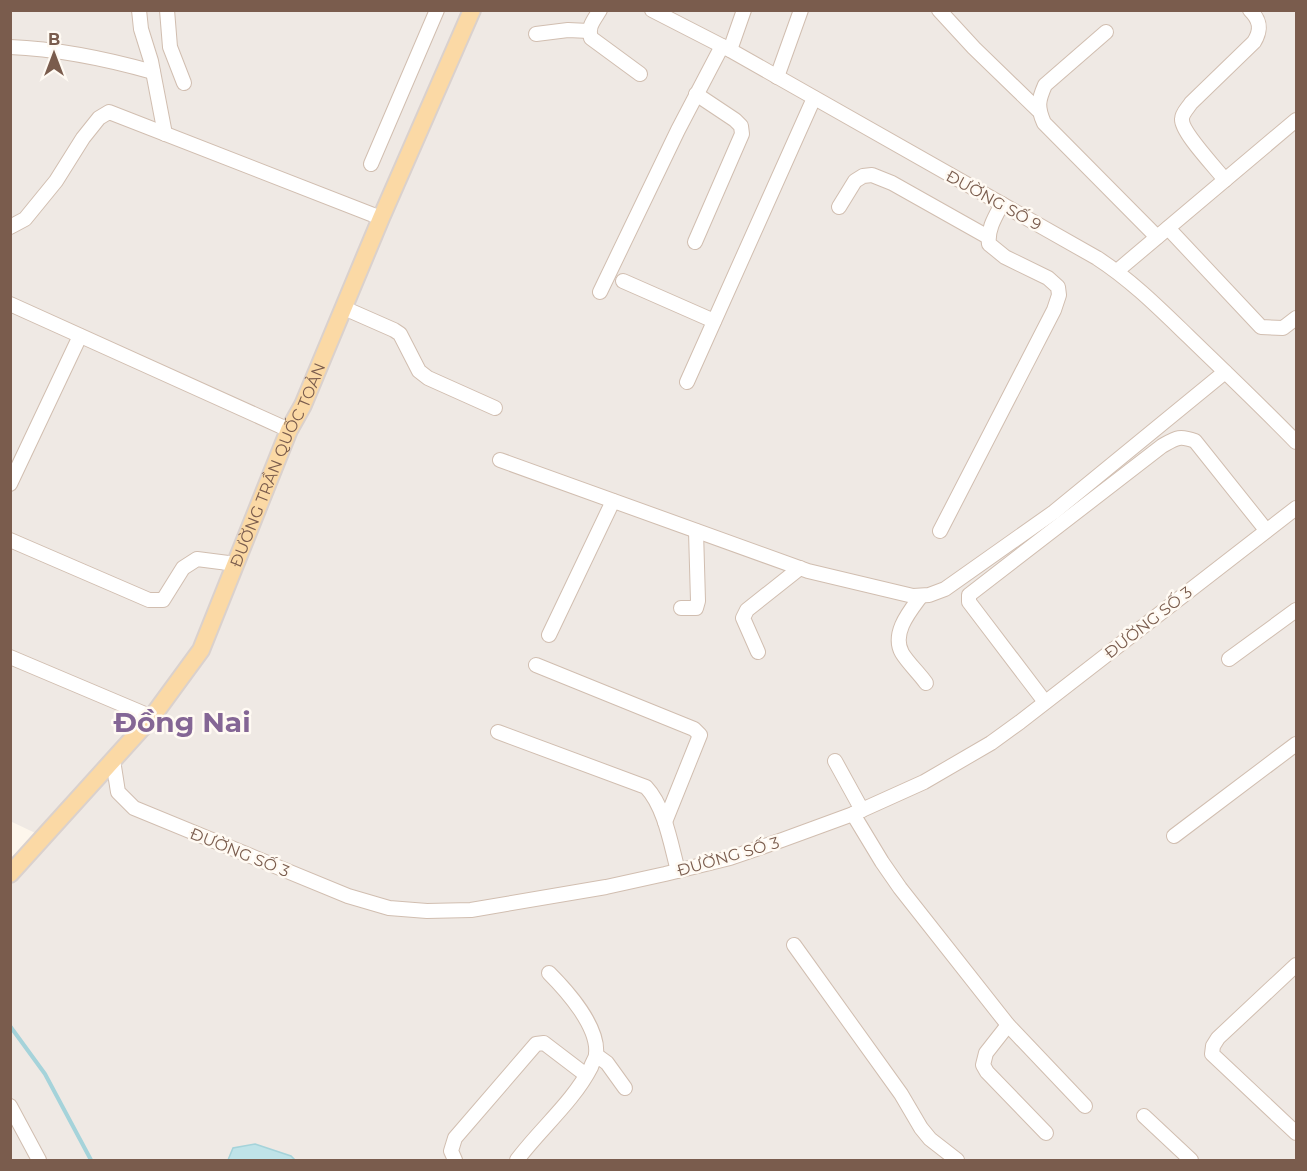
<svg xmlns="http://www.w3.org/2000/svg" width="1307" height="1171" font-family="Montserrat,sans-serif">
<style>
.industrial{fill:#efe9e4}
.water{fill:#bfe3e8;stroke:#a5d3da;stroke-width:1.5}
.lines{fill:none;stroke-linecap:round;stroke-linejoin:round}
.stream{stroke:#a5d3da;stroke-width:4}
.minor-casing{stroke:#d1beb0;stroke-width:16}
.major-casing{stroke:#dad1cd;stroke-width:20}
.minor{stroke:#fff;stroke-width:14}
.major{stroke:#fbd9a5;stroke-width:16}
.labels{text-anchor:middle;stroke-width:5;stroke-linejoin:round;paint-order:stroke}
.street-label{font-size:16px;fill:#7a5c4d;stroke:#fffaf3}
.town-label{font-size:28px;font-weight:bold;fill:#846695;stroke:#fffaf3}
</style>
<rect width="100%" height="100%" fill="#fdf6ec"/>
<polygon class="industrial" points="10,11 1296,11 1296,1160 11,1160 11,884 50,840 10,821"/>
<polygon class="water" points="255,1144 291,1156 295,1160 228,1160 233,1148"/>
<g class="lines">
<polyline class="stream" points="10,1026 45,1074 91,1160"/>
<defs>
<g id="minor">
<polyline points="139,10 141,29 151,61 165,134"/>
<polyline points="167,10 170,47 184,83"/>
<path d="M600,10C594,20 587,27 591,38L640,74"/>
<path d="M652,10L730,50L1097,258C1131,280 1159,308 1188,336C1224,371 1261,406 1296,442"/>
<polyline points="939,10 974,48 1038,110"/>
<path d="M1106,32L1045,85C1038,101 1037,107 1044,123L1157,237"/>
<polyline points="536,34 568,30 589,31"/>
<path d="M10,47C58,49 107,59 153,72"/>
<polyline points="730,50 744,10"/>
<polyline points="777,77 801,10"/>
<polyline points="371,164 437,10"/>
<path d="M1225,180C1216,168 1181,132 1182,119C1182,113 1188,108 1191,103L1254,42C1262,29 1260,20 1250,10"/>
<polyline points="839,207 855,181 863,176 872,175 892,183 988,237"/>
<polyline points="10,227 25,219 56,181 83,138 99,118 109,112 381,218"/>
<polyline points="1168,228 1261,327 1283,328 1296,318"/>
<polyline points="695,242 742,134 741,126 735,120 696,94"/>
<polyline points="1117,271 1296,120"/>
<polyline points="623,281 714,321"/>
<polyline points="600,292 678,130 722,46"/>
<polyline points="10,304 289,430"/>
<polyline points="344,308 394,330 400,334 419,371 428,378 495,408"/>
<polyline points="687,382 814,98"/>
<polyline points="500,460 808,571 913,596 929,595 945,589 1054,512 1225,372"/>
<polyline points="10,484 80,336"/>
<path d="M940,531L1054,310L1059,295L1058,287L1048,278L1005,257L989,244C987,230 995,217 1002,204"/>
<polyline points="10,540 149,600 163,600 183,568 197,559 236,564"/>
<path d="M921,596C910,611 891,633 902,653C908,663 919,673 926,683"/>
<polyline points="681,608 696,608 698,601 696,531"/>
<polyline points="549,635 613,501"/>
<polyline points="758,652 743,618 747,610 800,568"/>
<polyline points="10,657 152,717"/>
<polyline points="1229,659 1296,610"/>
<polyline points="536,665 694,729 700,735 665,822"/>
<path d="M1045,702L969,602V595L1162,446C1176,438 1179,435 1195,441L1266,530"/>
<path d="M498,732L646,787C665,807 671,845 678,871"/>
<polyline points="113,760 118,792 134,808 348,896 389,908 427,911 471,910 606,887 665,874 730,858 782,840 853,814 924,782 991,743 1020,722 1296,508"/>
<polyline points="835,761 862,810"/>
<polyline points="853,814 882,862 900,888 1008,1025 1085,1106"/>
<polyline points="1174,836 1296,744"/>
<polyline points="794,945 901,1094 921,1128 930,1139 957,1160"/>
<polyline points="1296,965 1218,1038 1213,1046 1212,1054 1296,1133"/>
<polyline points="1008,1025 986,1053 983,1065 987,1072 1046,1133"/>
<polyline points="596,1055 607,1063 625,1088"/>
<polyline points="10,1106 39,1160"/>
<polyline points="1144,1116 1191,1160"/>
<polyline points="455,1160 451,1151 455,1138 536,1044 544,1043 586,1075"/>
<path d="M517,1160C540,1129 573,1102 591,1067C592,1063 596,1058 596,1054C599,1027 567,991 549,973"/>
</g>
<g id="major">
<path id="s1" d="M10,874L152,717L201,650L289,430L303,405L381,218L472,10"/>
</g>
</defs>
<use href="#minor" class="minor-casing"/>
<use href="#major" class="major-casing"/>
<use href="#minor" class="minor"/>
<use href="#major" class="major"/>
</g>
<g class="labels">
<g class="street-label">
<text transform="translate(994 200) rotate(29)" y="6">ĐƯỜNG SỐ 9</text>
<text dy="6" stroke="none"><textPath href="#s1" startOffset="495">ĐƯỜNG TRẦN QUỐC TOẢN</textPath></text>
<text transform="translate(1148 622) rotate(-38)" y="6">ĐƯỜNG SỐ 3</text>
<text transform="translate(240 852) rotate(22)" y="6">ĐƯỜNG SỐ 3</text>
<text transform="translate(728 856) rotate(-16)" y="6">ĐƯỜNG SỐ 3</text>
</g>
<g class="town-label">
<text x="182" y="732">Đồng Nai</text>
</g>
</g>
<rect width="1307" height="1171" fill="none" stroke="#7a5c4d" stroke-width="24"/>
<g transform="translate(54 54)" stroke="#fffaf3" stroke-width="4.5" paint-order="stroke">
<path d="M0-4.5L10 22L0 15L-10 22Z" fill="#7a5c4d"/>
<text y="-9" font-size="16" font-weight="bold" text-anchor="middle" fill="#7a5c4d">B</text>
</g>
</svg>
